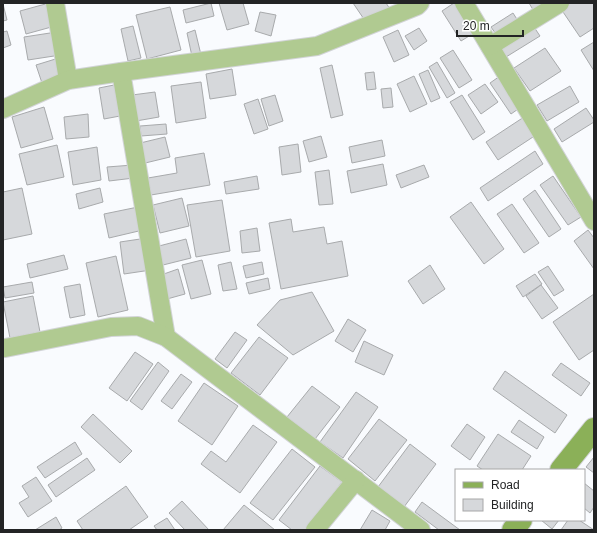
<svg xmlns="http://www.w3.org/2000/svg" width="597" height="533" font-family="Helvetica,sans-serif">
<style>
.building{fill:#d6d8db;stroke:#a8aaac}
.lines{fill:none;stroke-linecap:round;stroke-linejoin:round}
.street-casing{stroke:#d2d4d7;stroke-width:20}
.secondary-casing{stroke:#d2d4d7;stroke-width:24}
.street{stroke:#b0ca91;stroke-width:18}
.secondary{stroke:#8bb058;stroke-width:22}
</style>
<rect width="100%" height="100%" fill="#f9fbfe"/>
<g class="building">
<polygon points="49,3 55,26 26,34 20,11"/>
<polygon points="211,3 214,16 186,23 183,10"/>
<polygon points="219,3 243,3 249,24 227,30"/>
<polygon points="353,3 386,3 392,12 370,28"/>
<polygon points="454,3 474,33 461,41 442,11"/>
<polygon points="529,3 550,3 535,13"/>
<polygon points="570,3 594,3 594,28 580,37 561,9"/>
<polygon points="3,4 7,20 3,21"/>
<polygon points="170,7 181,50 147,59 136,15"/>
<polygon points="260,12 276,15 271,36 255,31"/>
<polygon points="513,13 520,24 498,37 491,27"/>
<polygon points="532,24 540,36 506,57 499,45"/>
<polygon points="133,26 141,58 128,61 121,29"/>
<polygon points="419,28 427,41 414,50 405,36"/>
<polygon points="195,30 202,59 193,61 187,33"/>
<polygon points="398,30 409,55 394,62 383,37"/>
<polygon points="7,31 11,45 3,48 3,32"/>
<polygon points="63,31 67,54 28,60 24,37"/>
<polygon points="594,42 594,71 581,50"/>
<polygon points="545,48 561,71 530,91 514,68"/>
<polygon points="453,50 472,80 459,88 440,58"/>
<polygon points="62,57 68,75 42,83 36,65"/>
<polygon points="437,62 455,93 447,98 429,67"/>
<polygon points="332,65 343,115 331,118 320,68"/>
<polygon points="232,69 236,95 210,99 206,74"/>
<polygon points="428,70 440,98 431,102 419,74"/>
<polygon points="374,72 376,89 367,90 365,73"/>
<polygon points="414,76 427,104 410,112 397,84"/>
<polygon points="500,76 521,107 511,114 490,83"/>
<polygon points="201,82 206,118 176,123 171,86"/>
<polygon points="485,84 498,102 481,114 468,95"/>
<polygon points="114,85 120,116 104,119 99,88"/>
<polygon points="570,86 579,102 547,121 537,105"/>
<polygon points="391,88 393,107 383,108 381,89"/>
<polygon points="155,92 159,117 136,121 132,95"/>
<polygon points="275,95 283,121 269,126 261,99"/>
<polygon points="462,95 485,132 473,140 450,102"/>
<polygon points="258,99 268,129 254,134 244,104"/>
<polygon points="44,107 53,139 21,148 12,117"/>
<polygon points="586,108 594,120 594,122 562,142 554,129"/>
<polygon points="88,114 89,137 66,139 64,117"/>
<polygon points="524,117 536,135 498,160 486,142"/>
<polygon points="166,124 167,134 141,136 140,126"/>
<polygon points="321,136 327,157 309,162 303,141"/>
<polygon points="165,137 170,157 137,165 132,145"/>
<polygon points="382,140 385,156 352,163 349,147"/>
<polygon points="298,144 301,172 282,175 279,147"/>
<polygon points="57,145 64,177 27,185 19,154"/>
<polygon points="97,147 101,180 73,185 68,152"/>
<polygon points="535,151 543,164 488,201 480,188"/>
<polygon points="204,153 210,185 151,195 148,178 177,173 175,158"/>
<polygon points="383,164 387,185 351,193 347,171"/>
<polygon points="133,165 134,178 109,181 107,167"/>
<polygon points="424,165 429,177 401,188 396,175"/>
<polygon points="329,170 333,204 319,205 315,172"/>
<polygon points="257,176 259,189 226,194 224,182"/>
<polygon points="553,176 581,217 568,225 540,185"/>
<polygon points="22,188 32,234 3,240 3,192"/>
<polygon points="100,188 103,202 79,209 76,194"/>
<polygon points="535,190 561,229 549,237 523,199"/>
<polygon points="182,198 189,226 160,233 153,205"/>
<polygon points="222,200 230,251 196,257 187,205"/>
<polygon points="471,202 504,249 484,264 450,217"/>
<polygon points="512,204 539,243 524,253 497,214"/>
<polygon points="138,207 143,230 109,238 104,214"/>
<polygon points="291,219 293,232 324,227 327,244 342,241 348,276 281,289 269,223"/>
<polygon points="257,228 260,251 242,253 240,231"/>
<polygon points="588,230 594,238 594,269 574,241"/>
<polygon points="147,238 151,270 124,274 120,242"/>
<polygon points="186,239 191,258 163,265 159,246"/>
<polygon points="64,255 68,269 30,278 27,264"/>
<polygon points="116,256 128,310 98,317 86,263"/>
<polygon points="202,260 211,294 191,299 182,265"/>
<polygon points="231,262 237,289 223,291 218,265"/>
<polygon points="262,262 264,274 246,278 243,266"/>
<polygon points="430,265 445,289 423,304 408,281"/>
<polygon points="548,266 564,290 554,296 538,272"/>
<polygon points="178,269 185,294 167,299 161,275"/>
<polygon points="535,274 542,284 523,297 516,286"/>
<polygon points="268,278 270,289 249,294 246,283"/>
<polygon points="32,282 34,293 5,298 3,287"/>
<polygon points="80,284 85,315 70,318 64,287"/>
<polygon points="541,285 558,308 542,319 526,296"/>
<polygon points="312,292 334,331 293,355 257,325 280,300"/>
<polygon points="594,294 594,350 579,360 553,322"/>
<polygon points="33,296 40,332 10,338 3,302"/>
<polygon points="348,319 366,330 353,352 335,341"/>
<polygon points="235,332 247,340 227,368 215,359"/>
<polygon points="259,337 288,358 260,395 231,373"/>
<polygon points="364,341 393,355 384,375 355,362"/>
<polygon points="135,352 153,364 127,401 109,388"/>
<polygon points="158,362 169,371 142,410 130,401"/>
<polygon points="561,363 590,383 581,396 552,375"/>
<polygon points="505,371 567,415 555,433 493,389"/>
<polygon points="181,374 192,382 172,409 161,401"/>
<polygon points="204,383 238,406 212,445 178,421"/>
<polygon points="312,386 340,407 315,439 287,417"/>
<polygon points="356,392 378,407 343,458 320,442"/>
<polygon points="93,414 132,451 120,463 81,427"/>
<polygon points="379,419 407,440 375,481 348,459"/>
<polygon points="519,420 544,437 537,449 511,432"/>
<polygon points="467,424 485,437 470,460 451,446"/>
<polygon points="253,425 277,442 240,493 201,464 211,451 226,462"/>
<polygon points="498,434 531,456 522,470 483,470 477,466"/>
<polygon points="75,442 82,454 45,478 37,467"/>
<polygon points="410,444 436,464 404,507 378,487"/>
<polygon points="292,449 315,467 273,520 250,503"/>
<polygon points="594,457 594,473 586,467"/>
<polygon points="87,458 95,470 56,497 48,485"/>
<polygon points="320,466 342,482 306,530 292,530 279,520"/>
<polygon points="36,477 52,501 28,517 19,503 29,497 22,486"/>
<polygon points="584,483 594,491 594,507 590,513 584,508"/>
<polygon points="126,486 148,517 129,530 83,530 77,521"/>
<polygon points="182,501 209,530 185,530 169,513"/>
<polygon points="422,502 460,530 439,530 415,512"/>
<polygon points="244,505 275,530 223,530"/>
<polygon points="372,510 390,521 385,530 360,530"/>
<polygon points="56,517 62,528 59,530 35,530"/>
<polygon points="167,518 175,530 157,530 154,526"/>
<polygon points="541,520 559,520 552,529"/>
<polygon points="568,520 579,520 594,530 561,530"/>
</g>
<g class="lines">
<defs>
<g id="street">
<polyline points="55,3 68,80"/>
<polyline points="464,3 594,221"/>
<polyline points="490,46 560,3"/>
<polyline points="121,72 166,337"/>
<polyline points="3,109 68,80 121,72 317,46 417,6 420,3"/>
<polyline points="5,348 111,327 138,326 166,337 421,530"/>
<polyline points="315,530 356,480"/>
</g>
<g id="secondary">
<polyline points="561,470 594,429"/>
<polyline points="513,530 521,520"/>
</g>
</defs>
<use href="#street" class="street-casing"/>
<use href="#secondary" class="secondary-casing"/>
<use href="#street" class="street"/>
<use href="#secondary" class="secondary"/>
</g>
<rect width="597" height="533" fill="none" stroke="#232425" stroke-width="8"/>
<rect x="455" y="469" width="130" height="52" fill="#ffffff" stroke="#a7a7a8"/>
<rect x="463" y="482" width="20" height="6" fill="#8bb058" stroke="#a7a7a8"/>
<text x="491" y="489" font-size="12" fill="#232425">Road</text>
<rect x="463" y="499" width="20" height="12" fill="#d6d8db" stroke="#a7a7a8"/>
<text x="491" y="509" font-size="12" fill="#232425">Building</text>
<path d="M457 30v6h66v-6" fill="none" stroke="#232425" stroke-width="2"/>
<text x="463" y="30" font-size="12" fill="#232425" stroke="#ffffff" stroke-width="3" paint-order="stroke">20 m</text>
</svg>
